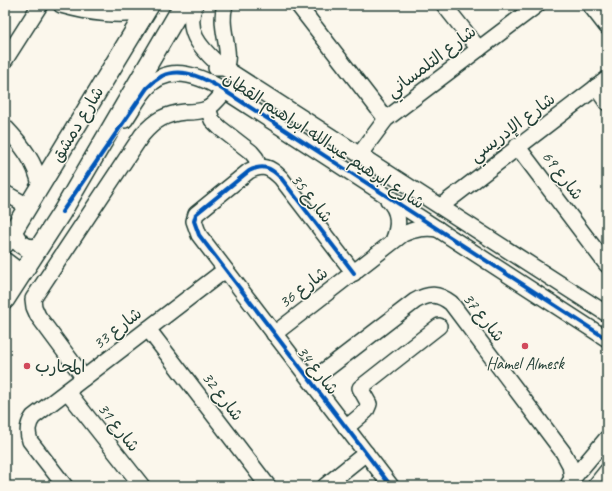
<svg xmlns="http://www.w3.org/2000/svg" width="612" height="491" font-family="Caveat,'Playpen Sans Arabic',sans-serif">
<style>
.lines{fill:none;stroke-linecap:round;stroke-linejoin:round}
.minor-casing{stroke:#1f3d34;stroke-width:18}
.major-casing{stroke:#1f3d34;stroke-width:21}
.minor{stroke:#fbf7ec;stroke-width:15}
.major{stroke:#fbf7ec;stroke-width:18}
.cycleway-casing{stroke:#fbf7ec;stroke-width:6}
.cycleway{stroke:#0057b8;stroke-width:4}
.poi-dot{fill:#d1495b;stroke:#fbf7ec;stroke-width:1.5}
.labels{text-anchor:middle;stroke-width:3;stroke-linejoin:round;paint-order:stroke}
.street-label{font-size:17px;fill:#1f3d34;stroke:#fbf7ec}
.poi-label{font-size:17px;fill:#1f3d34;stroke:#fbf7ec}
</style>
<rect width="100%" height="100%" fill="#fbf7ec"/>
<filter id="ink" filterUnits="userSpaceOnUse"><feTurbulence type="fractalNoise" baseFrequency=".025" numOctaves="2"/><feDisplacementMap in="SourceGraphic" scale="8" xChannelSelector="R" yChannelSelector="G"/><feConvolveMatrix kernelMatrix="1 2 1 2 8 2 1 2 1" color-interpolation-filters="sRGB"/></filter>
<g filter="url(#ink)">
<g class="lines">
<defs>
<g id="minor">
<path d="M61,5C90,13 116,17 145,12"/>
<path d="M195,5C185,31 199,46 217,63L607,314"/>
<polyline points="298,5 386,119"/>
<polyline points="444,5 479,49"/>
<polyline points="590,5 607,27"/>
<polyline points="5,60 40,5"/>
<path d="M216,68H225C233,51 218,28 225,5"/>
<polyline points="596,87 607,103"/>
<polyline points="208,108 212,120 220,128 251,152 256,158 258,166"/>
<path d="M125,120C132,110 138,98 146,89C168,62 201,76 225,91L607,339"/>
<path d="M5,127C21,144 36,162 40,186"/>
<polyline points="517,146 607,265"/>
<polyline points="360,154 386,119 537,5"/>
<polyline points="5,193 28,206"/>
<path d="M388,200C401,212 399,227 393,241"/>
<polyline points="441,206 607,79"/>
<path d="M354,273L281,178C270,167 263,164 249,171L196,214L194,221L199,235L391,486"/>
<polyline points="148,329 268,486"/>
<path d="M274,334L403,234C415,229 424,227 438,229"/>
<path d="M84,378L38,316L34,307L33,299L142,135C155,120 165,114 185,112C192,112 200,112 207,109C214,105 220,97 225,91"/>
<path d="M311,381L415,301C429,293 438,293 451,303L563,452L570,465L572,479"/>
<polyline points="67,391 142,486"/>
<polyline points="346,428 366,411 369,404 360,388 439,326"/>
<polyline points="569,483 607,438"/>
<path d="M65,486L30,441C27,432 27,425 33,417L225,270"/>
<polyline points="325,486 366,453"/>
<polyline points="595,486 607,471"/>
</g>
<g id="major">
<path d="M13,230C16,243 25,250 38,248"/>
<polyline points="5,244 150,5"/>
<polyline points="5,262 13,268 17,280"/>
<polyline points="5,300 62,212 183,5"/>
</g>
</defs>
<use href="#minor" class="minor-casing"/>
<use href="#major" class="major-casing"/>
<use href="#minor" class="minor"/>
<use href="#major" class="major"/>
<defs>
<g id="cycleway">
<path d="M62,212L147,88C151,84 157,79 162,76C183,66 208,80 225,91L607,339"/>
<path d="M354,273L281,178C270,167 263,164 249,171L196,214L194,221L199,235L391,486"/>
</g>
</defs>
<use href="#cycleway" class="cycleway-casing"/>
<use href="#cycleway" class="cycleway"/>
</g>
</g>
<g class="poi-dot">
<circle cx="525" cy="346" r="4"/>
<circle cx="27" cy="366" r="4"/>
</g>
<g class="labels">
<g class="street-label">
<text transform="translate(431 61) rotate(-37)" y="6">شارع التلمساني</text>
<text transform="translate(77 124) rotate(-59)" y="6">شارع دمشق</text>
<text transform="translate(512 127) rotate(-37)" y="6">شارع الإدريسي</text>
<text transform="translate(324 140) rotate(33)" y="6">شارع ابرهيم عبدالله ابراهيم القطان</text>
<text transform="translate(563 175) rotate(53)" y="6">شارع 69</text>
<text transform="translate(312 198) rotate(52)" y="6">شارع 35</text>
<text transform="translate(303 287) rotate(-37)" y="6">شارع 36</text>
<text transform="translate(484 317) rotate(52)" y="6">شارع 37</text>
<text transform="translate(117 328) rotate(-38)" y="6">شارع 33</text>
<text transform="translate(318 370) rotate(52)" y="6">شارع 34</text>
<text transform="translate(223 396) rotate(53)" y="6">شارع 32</text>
<text transform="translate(119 427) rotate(52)" y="6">شارع 31</text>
</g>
<g class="poi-label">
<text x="525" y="369">Hamel Almesk</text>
<text x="35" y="372" text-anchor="start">المحارب</text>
</g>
</g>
<rect width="612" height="491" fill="none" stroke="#fbf7ec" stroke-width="20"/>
<rect x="10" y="10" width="592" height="471" fill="none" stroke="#1f3d34" stroke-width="1.5" filter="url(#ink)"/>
</svg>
